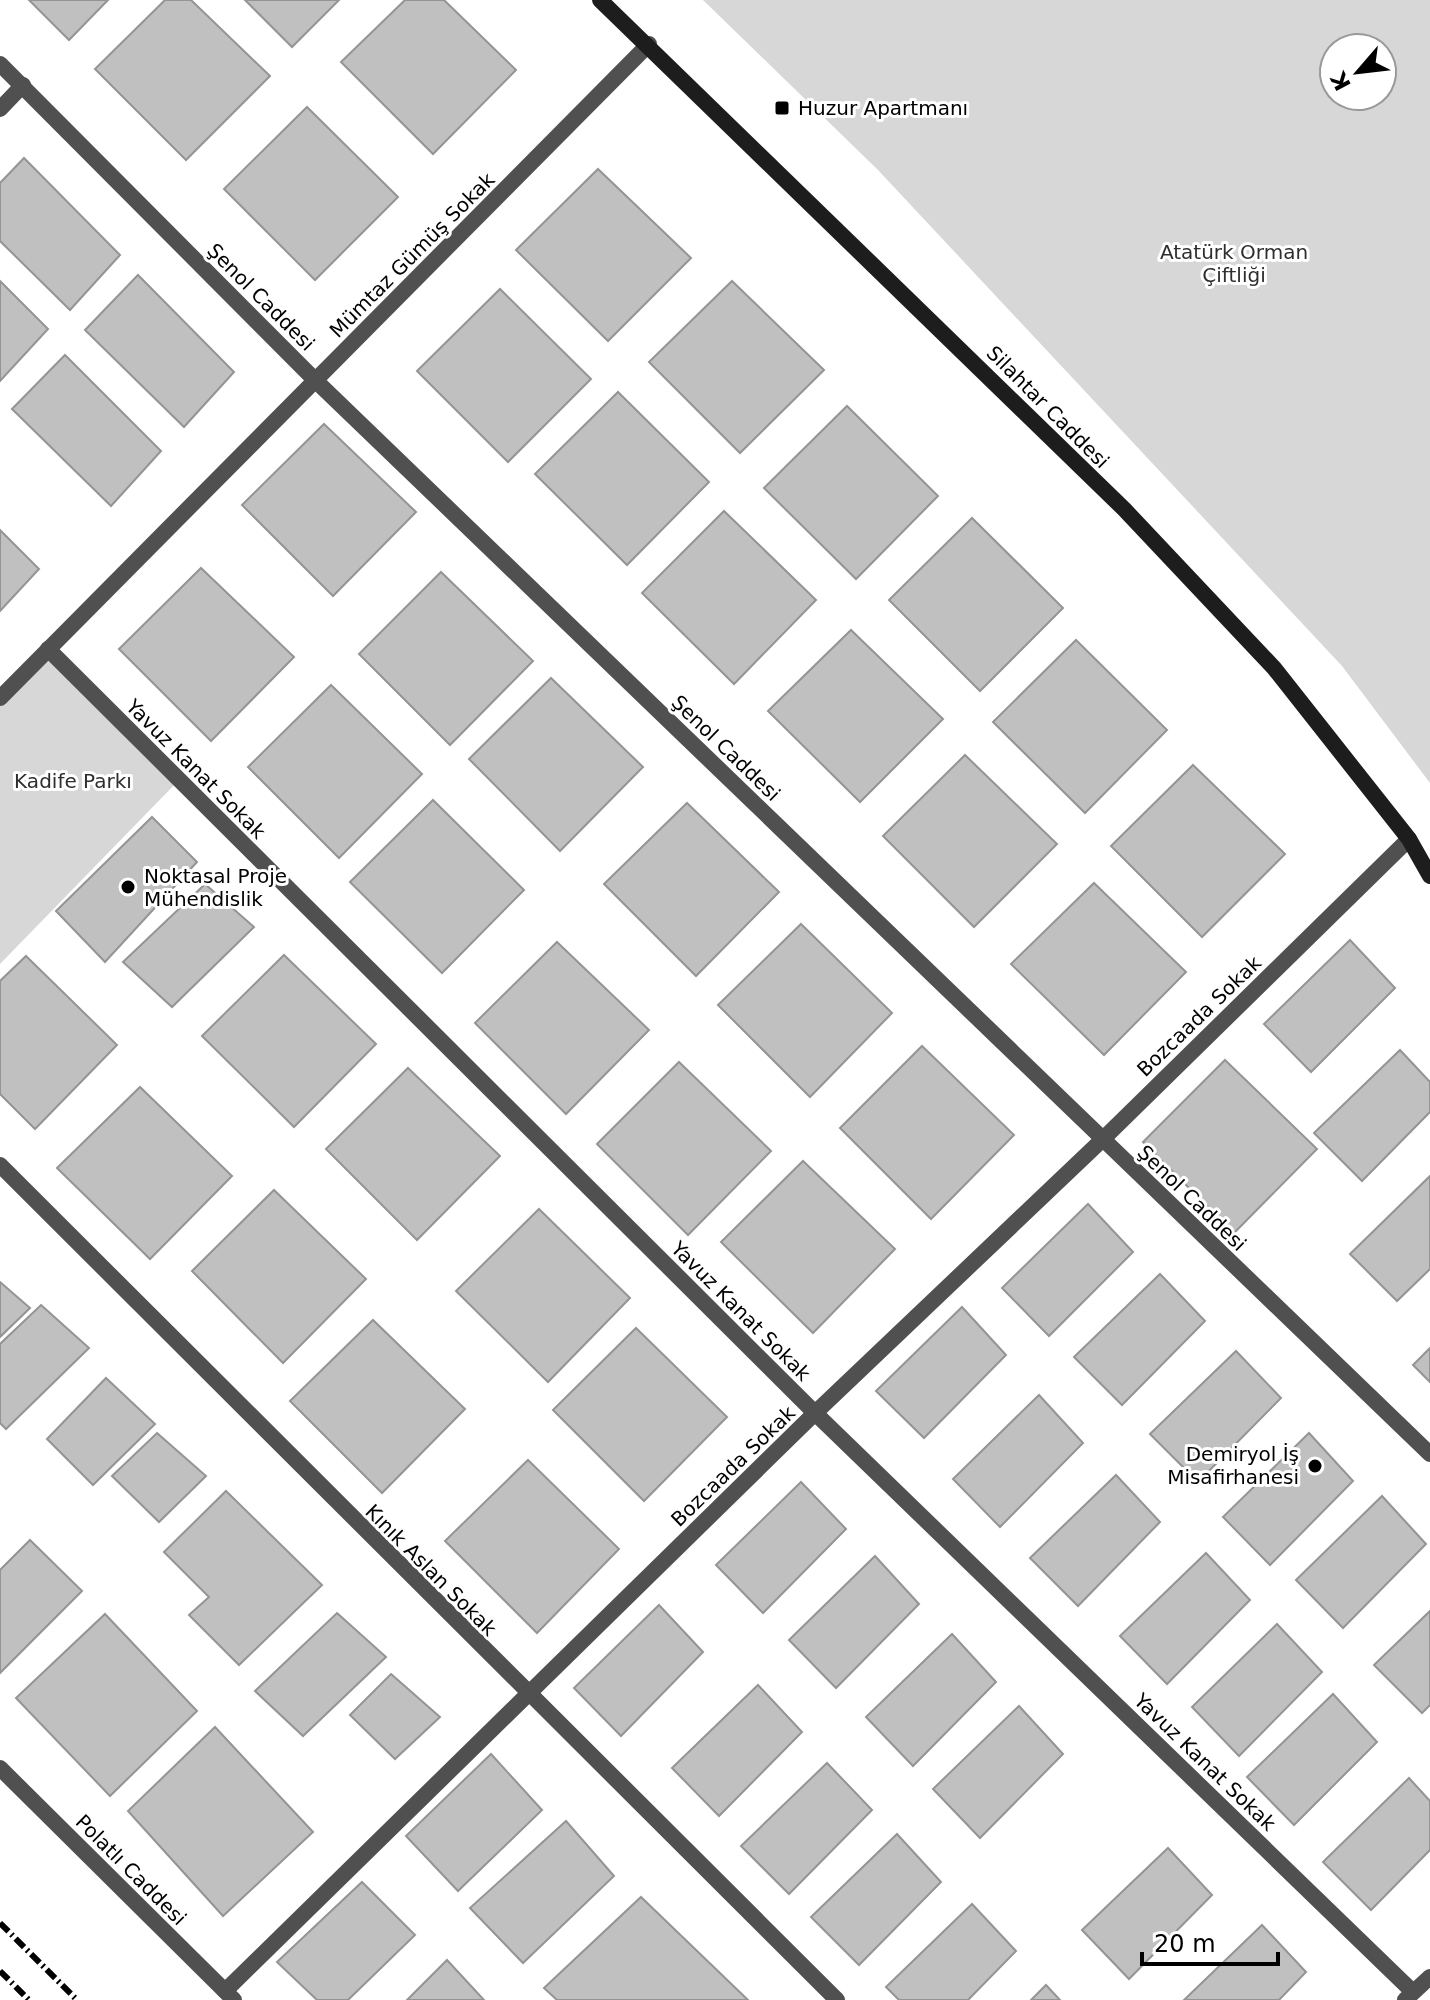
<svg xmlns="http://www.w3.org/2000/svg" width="1430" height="2000" font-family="'DejaVu Sans',sans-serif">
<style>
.green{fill:#d7d7d7;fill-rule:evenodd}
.building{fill:#c0c0c0;stroke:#949494;stroke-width:2}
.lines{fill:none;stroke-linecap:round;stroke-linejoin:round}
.street{stroke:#505050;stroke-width:16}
.secondary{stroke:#1d1d1d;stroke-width:16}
.rail{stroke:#000;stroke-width:6;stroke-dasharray:12 4 2 4;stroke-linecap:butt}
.poi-dot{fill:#000;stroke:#fff;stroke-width:3}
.labels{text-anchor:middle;stroke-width:6;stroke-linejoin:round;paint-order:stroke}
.poi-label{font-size:20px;fill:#000;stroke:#fff;text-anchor:start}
.park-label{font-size:20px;fill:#2e2e2e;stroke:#fff}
.street-label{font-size:20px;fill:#000;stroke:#fff}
</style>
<rect width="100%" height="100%" fill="#fff"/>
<g class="green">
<path d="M703,0H1430V783L1342,666L878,170ZM1382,48V96H1334V48Z"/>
<polygon points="48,649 179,780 0,964 0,698"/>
</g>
<g class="building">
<polygon points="29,0 108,0 69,40"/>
<polygon points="165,0 191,0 270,76 186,160 95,69"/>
<polygon points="245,0 339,0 292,47"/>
<polygon points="405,0 444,0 516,70 433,154 341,62"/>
<polygon points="307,107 398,197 315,280 224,189"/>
<polygon points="24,158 120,255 70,310 0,241 0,183"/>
<polygon points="598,169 691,258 608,341 516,250"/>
<polygon points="138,275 234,372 184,427 85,330"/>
<polygon points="0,281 48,329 0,381"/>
<polygon points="732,281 824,370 740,453 649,362"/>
<polygon points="500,289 591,379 508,462 417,371"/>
<polygon points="65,355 161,451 111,506 12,409"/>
<polygon points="618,392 709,482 627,565 535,474"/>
<polygon points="847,406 938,496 856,579 764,488"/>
<polygon points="324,424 416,512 333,596 242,505"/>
<polygon points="724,511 816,600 734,684 642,593"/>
<polygon points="972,518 1063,608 980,691 889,600"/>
<polygon points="0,530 39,569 0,611"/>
<polygon points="201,568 294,657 211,741 119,649"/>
<polygon points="441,572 533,661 450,745 359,654"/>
<polygon points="851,630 943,719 860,802 768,711"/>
<polygon points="1076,640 1167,730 1085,813 993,722"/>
<polygon points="551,678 643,767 560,851 469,759"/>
<polygon points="331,685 422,774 339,858 248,767"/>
<polygon points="965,755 1057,844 974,927 883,836"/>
<polygon points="1193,765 1285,854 1202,937 1111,846"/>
<polygon points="433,800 524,890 442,973 350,882"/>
<polygon points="687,803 779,892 696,976 604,884"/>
<polygon points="152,817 197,862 105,962 56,911"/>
<polygon points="1094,883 1186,972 1104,1055 1011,964"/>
<polygon points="205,884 254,927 172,1007 123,962"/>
<polygon points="801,924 892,1013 810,1097 718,1005"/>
<polygon points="1350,940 1395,988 1311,1072 1264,1024"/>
<polygon points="557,942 649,1030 566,1114 475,1023"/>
<polygon points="284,955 376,1044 294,1127 202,1036"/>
<polygon points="26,956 117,1045 35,1129 0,1094 0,981"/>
<polygon points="922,1046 1014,1135 931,1219 840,1128"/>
<polygon points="1400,1050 1430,1082 1430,1112 1362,1181 1314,1133"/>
<polygon points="1225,1060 1317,1149 1234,1233 1143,1142"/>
<polygon points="679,1062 771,1151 688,1235 597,1144"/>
<polygon points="408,1068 500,1156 417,1240 326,1149"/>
<polygon points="140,1087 232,1176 150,1259 57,1168"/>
<polygon points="803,1161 895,1249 813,1333 721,1242"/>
<polygon points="1430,1176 1430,1269 1397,1301 1350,1254"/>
<polygon points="274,1190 366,1279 283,1363 192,1271"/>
<polygon points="1088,1204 1133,1252 1049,1336 1002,1288"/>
<polygon points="539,1209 630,1298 548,1382 456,1291"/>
<polygon points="1160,1274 1205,1321 1122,1405 1074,1357"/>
<polygon points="0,1282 30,1308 0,1337"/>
<polygon points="41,1305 89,1348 6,1429 0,1423 0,1344"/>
<polygon points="962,1307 1006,1355 924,1438 876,1391"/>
<polygon points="373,1320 465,1409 382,1493 290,1401"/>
<polygon points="636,1328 727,1417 644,1501 553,1410"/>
<polygon points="1430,1348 1430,1382 1413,1365"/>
<polygon points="1236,1351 1281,1398 1198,1482 1150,1434"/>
<polygon points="106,1378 155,1424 93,1485 47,1439"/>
<polygon points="1039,1395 1083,1443 1000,1527 953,1479"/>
<polygon points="157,1433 206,1476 159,1522 112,1476"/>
<polygon points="1309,1433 1353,1481 1270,1565 1223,1517"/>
<polygon points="528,1460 619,1549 537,1633 445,1541"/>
<polygon points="1116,1475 1160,1522 1078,1606 1030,1558"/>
<polygon points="801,1482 846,1529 763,1613 716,1565"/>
<polygon points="226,1491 322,1585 239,1665 189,1615 209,1597 164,1552"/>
<polygon points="1382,1496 1426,1544 1343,1628 1296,1580"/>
<polygon points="30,1540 82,1591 0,1673 0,1570"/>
<polygon points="1206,1553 1250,1600 1167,1684 1120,1636"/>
<polygon points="875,1556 919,1604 836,1688 789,1640"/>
<polygon points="659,1605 703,1652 621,1736 574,1688"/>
<polygon points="1430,1611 1430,1705 1422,1713 1374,1665"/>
<polygon points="337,1613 386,1657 303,1736 255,1691"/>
<polygon points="105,1614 197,1711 110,1796 16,1698"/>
<polygon points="1277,1624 1322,1672 1239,1756 1192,1707"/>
<polygon points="952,1634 996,1682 913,1766 866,1717"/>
<polygon points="391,1674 440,1717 395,1759 350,1715"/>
<polygon points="758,1685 802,1732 719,1816 672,1768"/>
<polygon points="1333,1694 1377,1742 1294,1825 1247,1777"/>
<polygon points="1019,1706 1063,1754 980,1838 933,1789"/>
<polygon points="215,1727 313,1832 223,1916 128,1811"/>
<polygon points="491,1754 542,1810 458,1891 406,1836"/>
<polygon points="827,1763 872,1810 789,1894 741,1846"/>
<polygon points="1409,1778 1430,1801 1430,1850 1371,1910 1323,1862"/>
<polygon points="566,1821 614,1876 523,1963 470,1908"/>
<polygon points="897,1834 941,1882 859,1965 811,1917"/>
<polygon points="1168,1848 1212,1895 1129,1979 1082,1930"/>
<polygon points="362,1882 415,1935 348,2000 317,2000 277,1962"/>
<polygon points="641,1897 748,2000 557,2000 544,1988"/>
<polygon points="972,1904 1016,1951 968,2000 899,2000 886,1987"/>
<polygon points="1262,1925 1306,1972 1279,2000 1184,2000"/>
<polygon points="447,1960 484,2000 407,2000"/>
<polygon points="1046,1985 1060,2000 1031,2000"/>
</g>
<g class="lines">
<g class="street">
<polyline points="0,64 316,381 1430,1454"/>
<polyline points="0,109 23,85"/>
<polyline points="48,649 815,1413 1413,1992"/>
<polyline points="0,698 649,44"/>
<polyline points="0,1165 837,2000"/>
<polyline points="0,1768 234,2000"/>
<polyline points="225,1991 815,1413 1103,1139 1409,839"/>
<polyline points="1405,2000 1430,1977"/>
</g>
<polyline class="secondary" points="600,0 1124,509 1274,668 1409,839 1430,876"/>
<g class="rail">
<polyline points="0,1923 77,2000"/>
<polyline points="0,1971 29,2000"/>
</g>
</g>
<g class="poi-dot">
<rect x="774" y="100" width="16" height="16" rx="4"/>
<circle cx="128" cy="887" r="8"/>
<circle cx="1315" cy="1466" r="8"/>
</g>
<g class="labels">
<g class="poi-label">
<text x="798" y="115">Huzur Apartmanı</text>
<text x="144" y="883">Noktasal Proje<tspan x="144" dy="23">Mühendislik</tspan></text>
<text x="1299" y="1461" text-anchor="end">Demiryol İş<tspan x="1299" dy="23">Misafirhanesi</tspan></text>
</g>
<g class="park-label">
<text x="1234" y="259">Atatürk Orman<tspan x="1234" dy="23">Çiftliği</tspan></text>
<text x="73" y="788">Kadife Parkı</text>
</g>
<g class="street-label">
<text transform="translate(412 255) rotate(-45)" y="7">Mümtaz Gümüş Sokak</text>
<text transform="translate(261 297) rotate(45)" y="7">Şenol Caddesi</text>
<text transform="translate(1048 407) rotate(45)" y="7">Silahtar Caddesi</text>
<text transform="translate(726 748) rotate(44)" y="7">Şenol Caddesi</text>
<text transform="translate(196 769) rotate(45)" y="7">Yavuz Kanat Sokak</text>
<text transform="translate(1199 1016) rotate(-44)" y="7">Bozcaada Sokak</text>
<text transform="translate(1192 1198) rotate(44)" y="7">Şenol Caddesi</text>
<text transform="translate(741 1311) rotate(45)" y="7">Yavuz Kanat Sokak</text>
<text transform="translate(733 1466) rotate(-44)" y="7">Bozcaada Sokak</text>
<text transform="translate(431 1570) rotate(45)" y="7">Kınık Aslan Sokak</text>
<text transform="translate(1205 1762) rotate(44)" y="7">Yavuz Kanat Sokak</text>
<text transform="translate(131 1870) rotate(45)" y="7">Polatlı Caddesi</text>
</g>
</g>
<g transform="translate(1358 72) rotate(242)"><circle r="38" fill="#ffffff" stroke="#999999" stroke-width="2"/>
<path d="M0-6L14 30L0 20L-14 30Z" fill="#000000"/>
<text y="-12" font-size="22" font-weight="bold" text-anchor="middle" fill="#000000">K</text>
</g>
<path d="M1142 1952v12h136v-12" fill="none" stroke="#000000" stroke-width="4"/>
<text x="1154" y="1952" font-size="24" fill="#000000" stroke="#ffffff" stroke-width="6" paint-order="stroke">20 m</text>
</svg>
